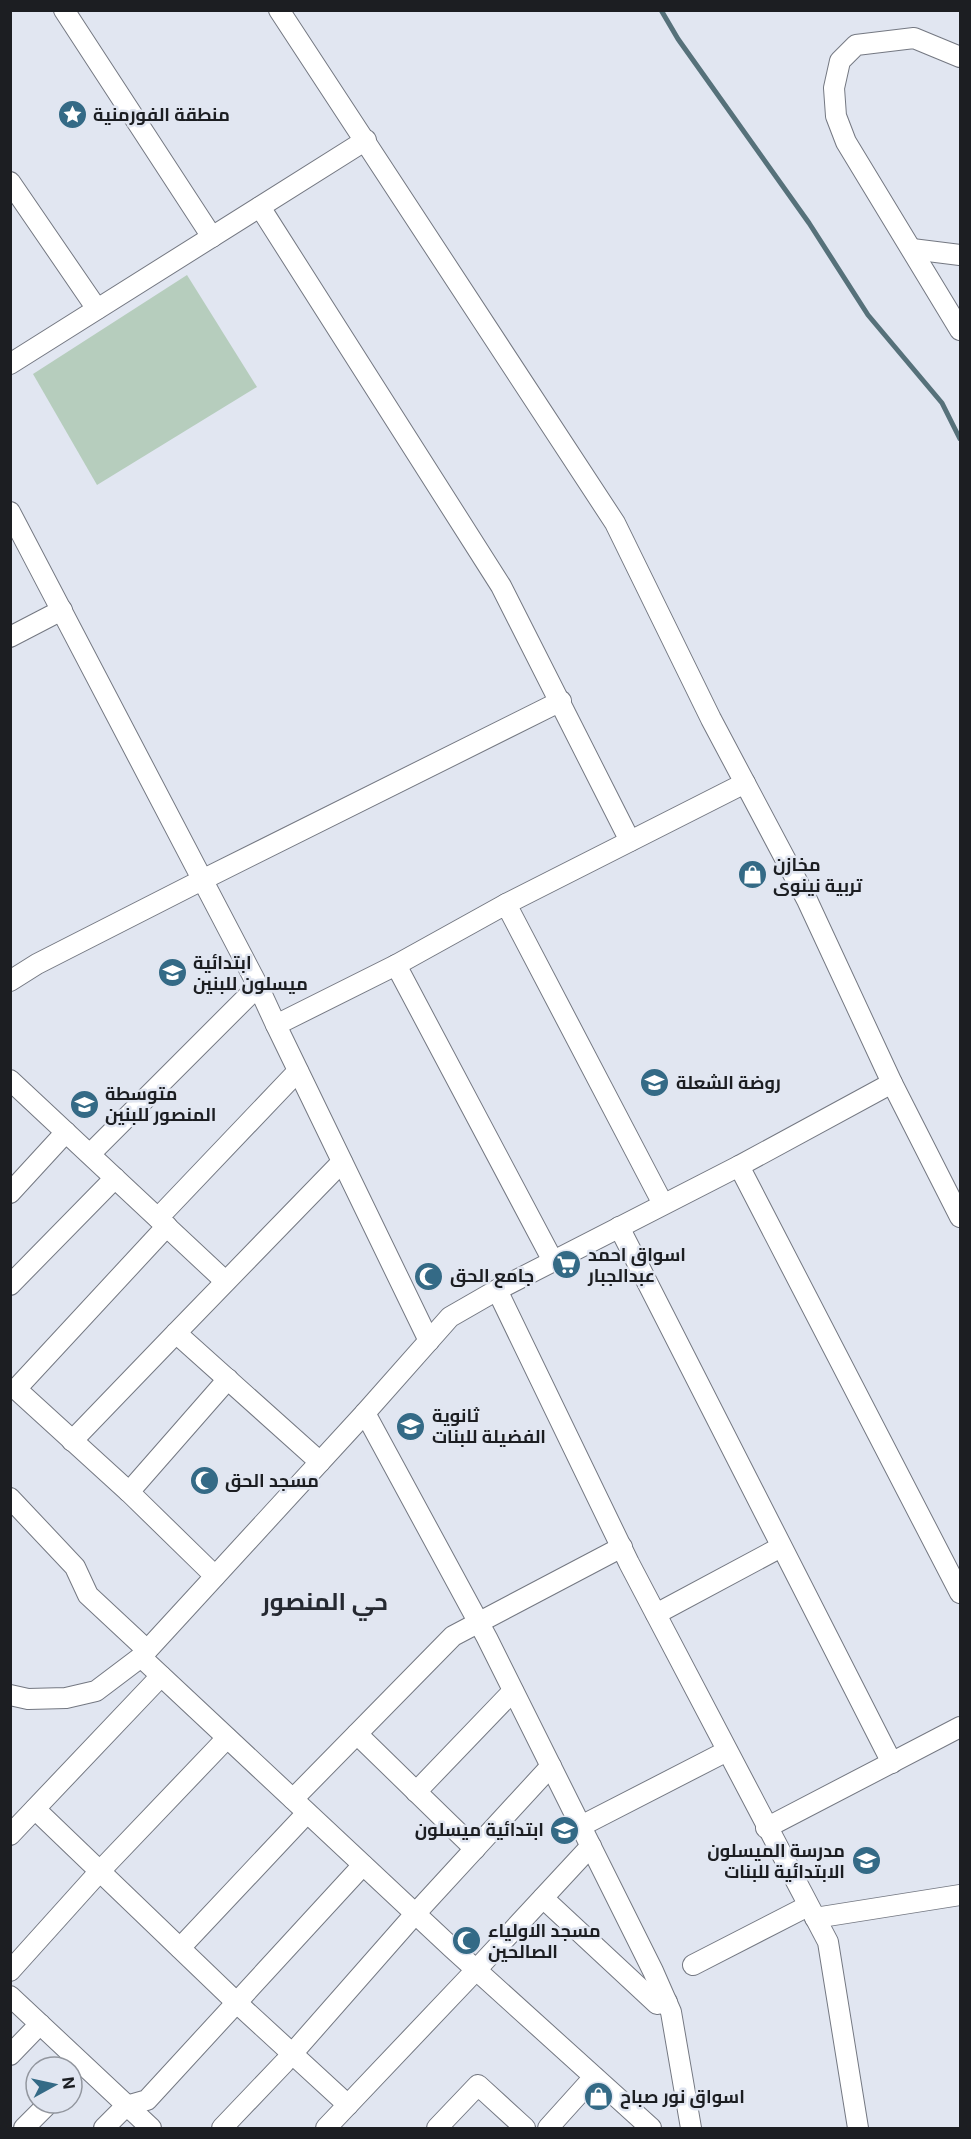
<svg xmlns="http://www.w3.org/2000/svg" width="971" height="2139" font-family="Inter,Cairo,sans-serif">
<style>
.green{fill:#b6cdbd}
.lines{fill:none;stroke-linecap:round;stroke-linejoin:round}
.stream{stroke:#56717a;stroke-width:5}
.minor-casing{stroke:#747882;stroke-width:22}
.minor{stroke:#fff;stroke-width:20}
.labels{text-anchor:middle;stroke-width:5;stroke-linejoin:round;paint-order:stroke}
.poi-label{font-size:18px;font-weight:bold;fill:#1c1e22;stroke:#e1e6f1;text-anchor:start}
.district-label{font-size:24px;font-weight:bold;fill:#252931;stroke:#e1e6f1}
</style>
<rect width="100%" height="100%" fill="#e1e6f1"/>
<polygon class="green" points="187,275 257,387 97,485 33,374"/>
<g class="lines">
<polyline class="stream" points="661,10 678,39 809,223 868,315 942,403 960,439"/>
<defs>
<g id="minor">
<polyline points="64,10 212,237"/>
<polyline points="279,10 615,523 711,719 807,900 892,1083 960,1217"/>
<polyline points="960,57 914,38 856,45 840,61 834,88 836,116 846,142 960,330"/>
<polyline points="10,182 97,309"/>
<polyline points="260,207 501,586 630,841"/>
<polyline points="912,249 960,255"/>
<polyline points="10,364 366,140"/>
<polyline points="10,512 258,986 276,1025"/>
<polyline points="10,637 62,610"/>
<polyline points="506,904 745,783"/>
<polyline points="396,965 553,1261"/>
<polyline points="10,981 37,964 202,880 561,701"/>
<polyline points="10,1080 225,1281"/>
<polyline points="90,1154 258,986"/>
<polyline points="739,1166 960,1593"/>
<polyline points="10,1193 66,1132"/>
<polyline points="158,1218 298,1071"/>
<polyline points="619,1227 892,1763"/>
<polyline points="10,1285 115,1178"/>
<polyline points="497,1290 629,1563 828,1942 858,2128"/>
<polyline points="429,1341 276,1025 396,965 506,904 663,1204"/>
<polyline points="10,1389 16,1389 129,1492 215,1576"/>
<polyline points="16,1389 167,1226"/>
<polyline points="365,1413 487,1638 653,1971 671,2012 691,2128"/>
<polyline points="72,1441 176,1333"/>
<polyline points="320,1462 176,1333 342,1162"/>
<polyline points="129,1492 228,1379"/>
<polyline points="10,1498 75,1567 88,1595 147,1650"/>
<polyline points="656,1614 781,1547"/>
<polyline points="141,1657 452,1948 651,2128"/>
<polyline points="10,1695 28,1699 66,1698 96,1691 141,1657 365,1413 450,1317 497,1290 739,1166 892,1083"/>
<polyline points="357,1734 475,1849"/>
<polyline points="416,1792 513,1691"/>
<polyline points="293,1799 453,1636 622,1547"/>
<polyline points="35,1809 237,2003 348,2105"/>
<polyline points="581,1826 727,1751"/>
<polyline points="766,1828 960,1727"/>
<polyline points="10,1835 161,1676"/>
<polyline points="543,1898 657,2004 667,2002"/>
<polyline points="815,1918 960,1895"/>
<polyline points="180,1948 307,1813"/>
<polyline points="693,1965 808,1906"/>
<polyline points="10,1971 100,1871 227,1738"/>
<polyline points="10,1996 151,2128"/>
<polyline points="10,2055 40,2024"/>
<polyline points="24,2128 49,2103"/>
<polyline points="104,2128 126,2106 147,2100 363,1865"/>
<polyline points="222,2128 284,2063 415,1914 551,1766"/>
<polyline points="326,2128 476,1970 591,1846"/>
<polyline points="437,2128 478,2085 525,2128"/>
<polyline points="548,2128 594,2077"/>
</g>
</defs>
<use href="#minor" class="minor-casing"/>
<use href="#minor" class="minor"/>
</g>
<defs>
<symbol id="sight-disc" viewBox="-11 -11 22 22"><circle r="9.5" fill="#346a86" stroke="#e1e6f1"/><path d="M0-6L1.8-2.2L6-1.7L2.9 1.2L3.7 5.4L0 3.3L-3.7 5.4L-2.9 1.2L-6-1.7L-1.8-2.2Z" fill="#fff"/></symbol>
<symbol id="shop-disc" viewBox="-11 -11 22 22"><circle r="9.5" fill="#346a86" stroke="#e1e6f1"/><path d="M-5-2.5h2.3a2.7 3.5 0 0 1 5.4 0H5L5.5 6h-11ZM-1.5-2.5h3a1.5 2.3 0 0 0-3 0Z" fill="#fff"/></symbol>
<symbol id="school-disc" viewBox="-11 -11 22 22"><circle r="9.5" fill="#346a86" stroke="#e1e6f1"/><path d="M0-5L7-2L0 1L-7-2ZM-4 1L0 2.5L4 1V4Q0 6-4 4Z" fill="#fff"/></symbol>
<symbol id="supermarket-disc" viewBox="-11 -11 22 22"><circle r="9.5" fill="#346a86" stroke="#e1e6f1"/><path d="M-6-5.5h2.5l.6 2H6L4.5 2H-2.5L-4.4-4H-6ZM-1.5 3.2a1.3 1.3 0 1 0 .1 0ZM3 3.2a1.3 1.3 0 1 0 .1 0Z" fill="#fff"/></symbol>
<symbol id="mosque-disc" viewBox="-11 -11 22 22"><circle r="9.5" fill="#346a86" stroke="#e1e6f1"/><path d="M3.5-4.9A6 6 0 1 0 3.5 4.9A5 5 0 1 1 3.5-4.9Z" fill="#fff"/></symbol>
</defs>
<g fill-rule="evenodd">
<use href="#sight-disc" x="56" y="98" width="33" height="33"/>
<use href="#shop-disc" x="736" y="858" width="33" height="33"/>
<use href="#school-disc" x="156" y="956" width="33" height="33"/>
<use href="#school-disc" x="638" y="1066" width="33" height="33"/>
<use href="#school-disc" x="68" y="1088" width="33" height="33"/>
<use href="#supermarket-disc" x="550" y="1248" width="33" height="33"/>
<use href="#mosque-disc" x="412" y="1260" width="33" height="33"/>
<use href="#school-disc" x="394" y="1410" width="33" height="33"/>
<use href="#mosque-disc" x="188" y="1464" width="33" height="33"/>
<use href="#school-disc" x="548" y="1814" width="33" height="33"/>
<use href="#school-disc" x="850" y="1844" width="33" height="33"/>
<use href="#mosque-disc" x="450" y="1924" width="33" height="33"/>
<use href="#shop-disc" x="582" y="2080" width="33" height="33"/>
</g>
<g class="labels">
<g class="poi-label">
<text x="93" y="121">منطقة الفورمنية</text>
<text x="773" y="871">مخازن<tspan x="773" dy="21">تربية نينوى</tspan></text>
<text x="193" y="969">ابتدائية<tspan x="193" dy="21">ميسلون للبنين</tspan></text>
<text x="676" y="1089">روضة الشعلة</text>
<text x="105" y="1100">متوسطة<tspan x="105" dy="21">المنصور للبنين</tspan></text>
<text x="588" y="1261">اسواق احمد<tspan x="588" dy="21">عبدالجبار</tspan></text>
<text x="450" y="1282">جامع الحق</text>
<text x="432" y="1422">ثانوية<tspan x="432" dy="21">الفضيلة للبنات</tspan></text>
<text x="225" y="1487">مسجد الحق</text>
<text x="544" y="1836" text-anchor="end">ابتدائية ميسلون</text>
<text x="845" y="1857" text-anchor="end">مدرسة الميسلون<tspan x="845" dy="21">الابتدائية للبنات</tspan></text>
<text x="488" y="1937">مسجد الاولياء<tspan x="488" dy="21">الصالحين</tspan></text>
<text x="620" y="2103">اسواق نور صباح</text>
</g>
<g class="district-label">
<text x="325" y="1610">حي المنصور</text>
</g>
</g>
<rect width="971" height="2139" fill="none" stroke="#1c1e22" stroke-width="24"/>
<g transform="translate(54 2085) rotate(82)"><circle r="28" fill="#e1e6f1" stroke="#92969e" stroke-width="1.5"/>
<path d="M0-4.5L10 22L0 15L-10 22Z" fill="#346a86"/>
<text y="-9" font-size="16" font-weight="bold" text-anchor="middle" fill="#1c1e22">N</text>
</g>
</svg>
